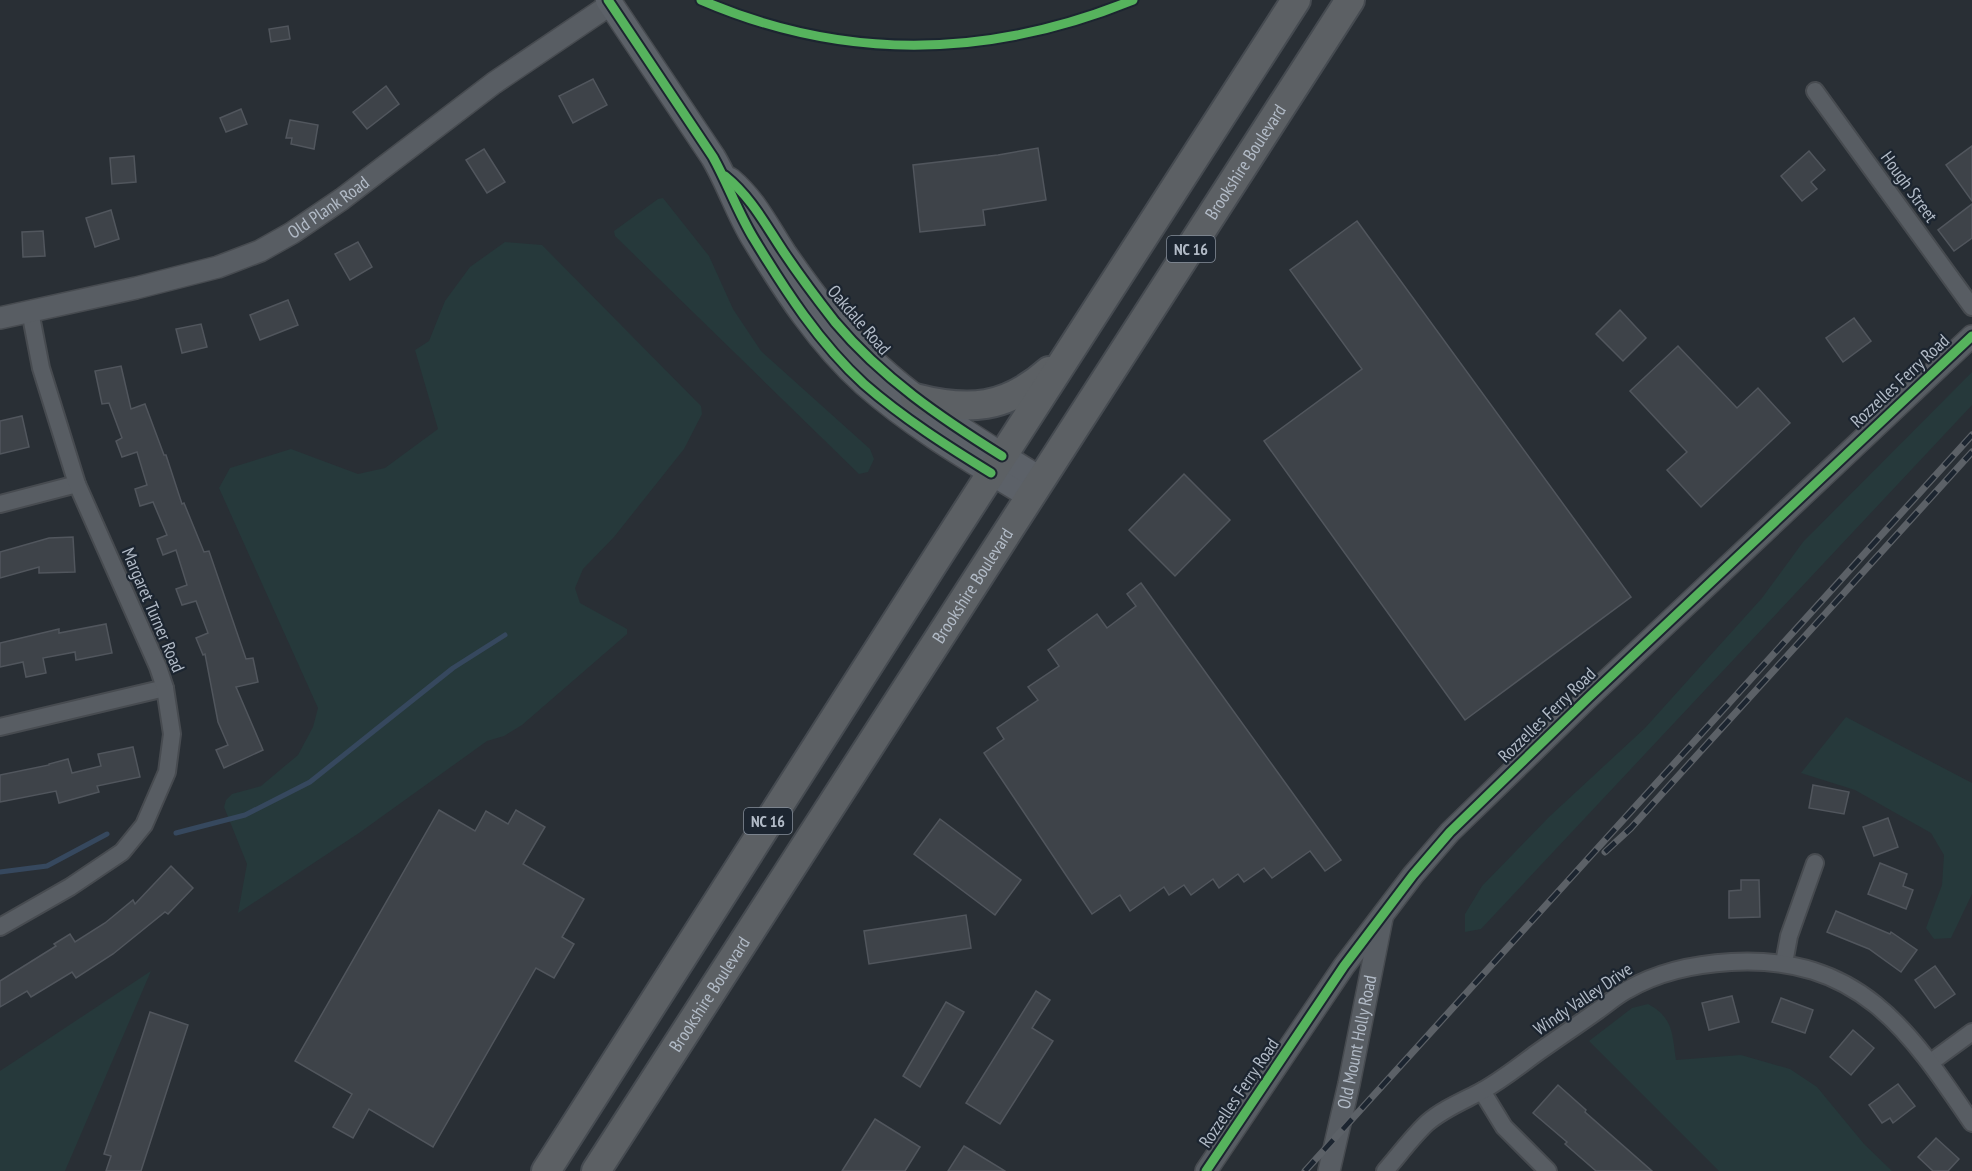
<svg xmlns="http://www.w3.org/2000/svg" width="1972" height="1171" font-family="'PT Sans Narrow',sans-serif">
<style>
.green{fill:#26393b}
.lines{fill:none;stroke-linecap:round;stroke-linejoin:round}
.stream{stroke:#36485e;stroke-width:5}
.building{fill:#3e4349;stroke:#51565d;stroke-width:1.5}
.minor-casing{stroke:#474b50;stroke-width:20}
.tertiary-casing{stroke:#474b50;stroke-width:24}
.secondary-casing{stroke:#474b50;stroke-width:27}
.trunk-casing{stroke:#464b51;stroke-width:32}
.minor{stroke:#585d63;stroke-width:16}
.tertiary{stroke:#585d63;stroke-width:21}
.secondary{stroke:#5c6168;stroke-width:24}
.trunk{stroke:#5c6064;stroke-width:28}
.rail-casing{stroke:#5c6167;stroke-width:7}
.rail{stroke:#1c2530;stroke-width:4.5;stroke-dasharray:14;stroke-linecap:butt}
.cycleway-casing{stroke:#1c2530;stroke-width:13}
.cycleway{stroke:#56b35d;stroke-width:9}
.labels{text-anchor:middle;stroke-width:4.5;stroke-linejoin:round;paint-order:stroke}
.shield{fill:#1c2530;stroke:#858e9a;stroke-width:1.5}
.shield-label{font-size:16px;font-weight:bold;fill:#b2bbc7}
.street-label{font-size:18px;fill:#b2bbc7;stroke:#1c2530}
</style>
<rect width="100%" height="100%" fill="#292f35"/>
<g class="green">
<polygon points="663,198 709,256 733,309 761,351 870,449 874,459 868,472 859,474 615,236 614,231 658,199"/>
<polygon points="505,242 542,245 701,406 702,414 684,449 614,537 583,569 575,588 580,603 627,629 627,634 522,725 504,736 487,741 359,833 238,913 247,864 224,807 226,800 232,794 261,786 298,755 313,727 318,708 219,488 230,468 291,449 358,474 385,468 438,429 415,350 429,341 445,301 470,267"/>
<polygon points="1972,372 1972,405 1481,929 1465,932 1465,914 1482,886 1549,817 1645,728 1762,598 1803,542"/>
<polygon points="1846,717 1972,783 1972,894 1951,938 1934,939 1926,928 1942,885 1944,855 1931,833 1855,790 1801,773"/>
<polygon points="151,971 65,1171 0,1171 0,1071"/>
<path d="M1648,1004C1674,1018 1672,1034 1676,1060L1741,1055L1790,1069L1817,1087L1864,1144L1892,1171H1719L1589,1041L1632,1008Z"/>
</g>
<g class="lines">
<g class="stream">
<polyline points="176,833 245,815 310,782 453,668 505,635"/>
<polyline points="0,872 47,866 107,834"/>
</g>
</g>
<g class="building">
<polygon points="288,26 290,39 271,42 269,29"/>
<polygon points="593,79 607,105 573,123 559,96"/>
<polygon points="386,86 399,104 367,129 353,112"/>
<polygon points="241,109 247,124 226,132 220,118"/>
<polygon points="290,120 318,125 314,149 291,144 292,138 286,138"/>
<polygon points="1972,146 1972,201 1946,165"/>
<polygon points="1038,148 1046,200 983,210 985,225 920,232 913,165 998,155"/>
<polygon points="484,149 505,182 487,193 466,160"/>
<polygon points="1809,151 1825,170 1811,182 1817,189 1802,201 1781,176"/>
<polygon points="134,156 136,182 112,184 110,158"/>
<polygon points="1972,204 1972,238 1954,251 1938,230"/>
<polygon points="111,210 119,239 95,247 86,218"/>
<polygon points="1357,221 1631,597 1465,720 1264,441 1362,369 1290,270"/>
<polygon points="43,231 45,256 23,257 22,232"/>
<polygon points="358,242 372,267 350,280 335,254"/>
<polygon points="288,300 298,325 260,340 250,315"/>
<polygon points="1620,310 1646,338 1623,361 1596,334"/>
<polygon points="1854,318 1871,341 1843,362 1826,338"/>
<polygon points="201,324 207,347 182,353 176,329"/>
<polygon points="1678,346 1737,408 1758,388 1790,423 1701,507 1667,470 1687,452 1630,391"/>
<polygon points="121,366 131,409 145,404 164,455 166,455 182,504 184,503 204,552 209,551 246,659 253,658 258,682 236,687 263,750 224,768 216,750 228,745 218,722 205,654 203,655 196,638 208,633 196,601 182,605 176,589 187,585 176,550 163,555 157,539 167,535 153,502 140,506 135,489 147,485 137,452 122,457 116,441 122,438 109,403 102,404 95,371"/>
<polygon points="22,416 29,447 0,454 0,421"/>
<polygon points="1184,474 1230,520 1175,576 1129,530"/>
<polygon points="73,537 75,572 39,573 39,567 0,578 0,552 49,538"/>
<polygon points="1141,583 1341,860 1325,871 1310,851 1272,878 1264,868 1244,882 1238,874 1219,888 1213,879 1191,895 1184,885 1169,895 1164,887 1130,911 1120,895 1092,914 984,753 1004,739 997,728 1038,700 1028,687 1059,666 1048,650 1097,614 1107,628 1136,606 1127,594"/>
<polygon points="106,624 112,653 76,660 75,652 43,658 46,673 26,677 23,662 0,667 0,643 59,629 59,633"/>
<polygon points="133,747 140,777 97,786 99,792 59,803 56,791 0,802 0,775 49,765 49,764 68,759 72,773 101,766 98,754"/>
<polygon points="1813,785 1849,792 1844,814 1809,808"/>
<polygon points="439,810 475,831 486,811 508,824 516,810 545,827 523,864 584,899 562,937 574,944 554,978 536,968 433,1147 369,1109 353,1138 333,1127 352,1094 295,1061"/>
<polygon points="1888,818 1898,847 1874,856 1863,827"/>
<polygon points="940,819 1021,880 995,915 914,854"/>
<polygon points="1880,863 1907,874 1903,886 1913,890 1906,909 1868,894"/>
<polygon points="171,866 193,888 168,914 165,912 113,954 76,978 72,972 31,997 27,991 0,1007 0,981 56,946 54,944 70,934 75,942 105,923 133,900 135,904"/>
<polygon points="1741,880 1759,880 1760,917 1729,918 1729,891 1741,890"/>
<polygon points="1836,911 1890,934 1891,932 1917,950 1901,972 1869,949 1827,932"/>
<polygon points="966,915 971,948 869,964 864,931"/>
<polygon points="1935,966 1955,994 1935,1008 1915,980"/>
<polygon points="1036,991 1050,1000 1032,1028 1053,1041 1000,1124 966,1103"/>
<polygon points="1732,996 1739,1022 1709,1030 1702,1003"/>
<polygon points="1781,998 1813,1010 1805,1033 1772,1022"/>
<polygon points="946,1002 964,1012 920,1087 903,1076"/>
<polygon points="150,1012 188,1025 141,1171 106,1171 111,1156 104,1154"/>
<polygon points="1853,1030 1874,1048 1851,1075 1830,1057"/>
<polygon points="1898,1084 1915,1106 1893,1123 1890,1118 1882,1123 1869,1105"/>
<polygon points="1558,1085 1586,1110 1585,1112 1652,1171 1596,1171 1565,1144 1567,1142 1533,1113"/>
<polygon points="875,1119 920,1147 905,1171 842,1171"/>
<polygon points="1936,1138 1959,1159 1948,1171 1933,1171 1918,1157"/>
<polygon points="964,1146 1005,1171 948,1171"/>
</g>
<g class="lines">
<defs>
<g id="minor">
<polyline points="1815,91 1972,307"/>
<polyline points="0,504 77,484"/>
<polyline points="0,727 165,688"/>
<polyline points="0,927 70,887 122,852 144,825 167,772 172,734 165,688 158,667 77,484 41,368 30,311"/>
<polyline points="1784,963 1789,936 1815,863"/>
<polyline points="1931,1062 1972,1032"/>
<polyline points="1482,1091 1504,1127 1548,1171"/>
<path d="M1385,1171C1399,1155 1412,1137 1427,1123C1443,1109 1463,1101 1482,1091C1500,1081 1517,1068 1534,1055C1555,1040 1576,1026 1597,1011C1607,1004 1616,996 1627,990C1658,972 1695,964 1731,962C1858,955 1908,1028 1972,1123"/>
</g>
<g id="tertiary">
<path id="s1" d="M0,318L136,288L218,267L260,251L292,233L342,199L494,83L611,4"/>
<polyline points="1206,1171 1344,966 1413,875 1450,832 1589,697 1972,336"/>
<path id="s2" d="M1329,1171L1349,1084L1382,918"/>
</g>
<g id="secondary">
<path d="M608,0L713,157C729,184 738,213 754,239C785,290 820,344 865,384C915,428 974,462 1031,497"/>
<path d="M730,180C754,200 767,227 784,253C800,276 817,300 836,322C893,390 967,434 1042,480"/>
</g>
<g id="trunk">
<path d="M915,398C969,412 1006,409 1049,371"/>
<polyline points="546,1171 942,550 1296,0"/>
<path id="s3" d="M596,1171L1350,0"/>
</g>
</defs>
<use href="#minor" class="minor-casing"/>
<use href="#tertiary" class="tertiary-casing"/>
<use href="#secondary" class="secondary-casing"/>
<use href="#trunk" class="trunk-casing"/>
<use href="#minor" class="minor"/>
<use href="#tertiary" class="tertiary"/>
<use href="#secondary" class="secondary"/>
<use href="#trunk" class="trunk"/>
<defs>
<g id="rail">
<polyline points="1605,852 1631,828 1972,452"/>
<polyline points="1305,1171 1972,435"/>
</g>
</defs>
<use href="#rail" class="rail-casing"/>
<use href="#rail" class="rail"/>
<defs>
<g id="cycleway">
<path d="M608,0L713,157C728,184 738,213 754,239C785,290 819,343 864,384C903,418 947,446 991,473"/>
<path d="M701,0C845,62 988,59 1133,0"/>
<path d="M725,176C751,197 765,224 783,251C799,275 817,299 835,322C882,378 941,418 1002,456"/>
<polyline points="1206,1171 1344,966 1413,875 1450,832 1589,697 1972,336"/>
</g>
</defs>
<use href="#cycleway" class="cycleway-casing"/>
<use href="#cycleway" class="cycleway"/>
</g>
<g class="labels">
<g class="shield">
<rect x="1167" y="236" width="48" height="26" rx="4.5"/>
<rect x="744" y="808" width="48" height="26" rx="4.5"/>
</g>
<g class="shield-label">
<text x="1191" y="255">NC 16</text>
<text x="768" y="827">NC 16</text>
</g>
<g class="street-label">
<text dy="6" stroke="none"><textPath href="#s3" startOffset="1200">Brookshire Boulevard</textPath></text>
<text transform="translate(1909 187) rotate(54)" y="6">Hough Street</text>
<text dy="6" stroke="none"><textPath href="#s1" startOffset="350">Old Plank Road</textPath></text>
<text transform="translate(859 320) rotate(49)" y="6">Oakdale Road</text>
<text transform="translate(1900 381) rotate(-43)" y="6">Rozzelles Ferry Road</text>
<text dy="6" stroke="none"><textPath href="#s3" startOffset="696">Brookshire Boulevard</textPath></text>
<text transform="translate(153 610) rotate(67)" y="6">Margaret Turner Road</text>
<text transform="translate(1547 715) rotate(-44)" y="6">Rozzelles Ferry Road</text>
<text dy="6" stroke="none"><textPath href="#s3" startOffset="210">Brookshire Boulevard</textPath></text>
<text transform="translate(1583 999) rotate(-34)" y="6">Windy Valley Drive</text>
<text dy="6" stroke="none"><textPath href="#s2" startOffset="132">Old Mount Holly Road</textPath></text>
<text transform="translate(1239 1093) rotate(-56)" y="6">Rozzelles Ferry Road</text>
</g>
</g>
</svg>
